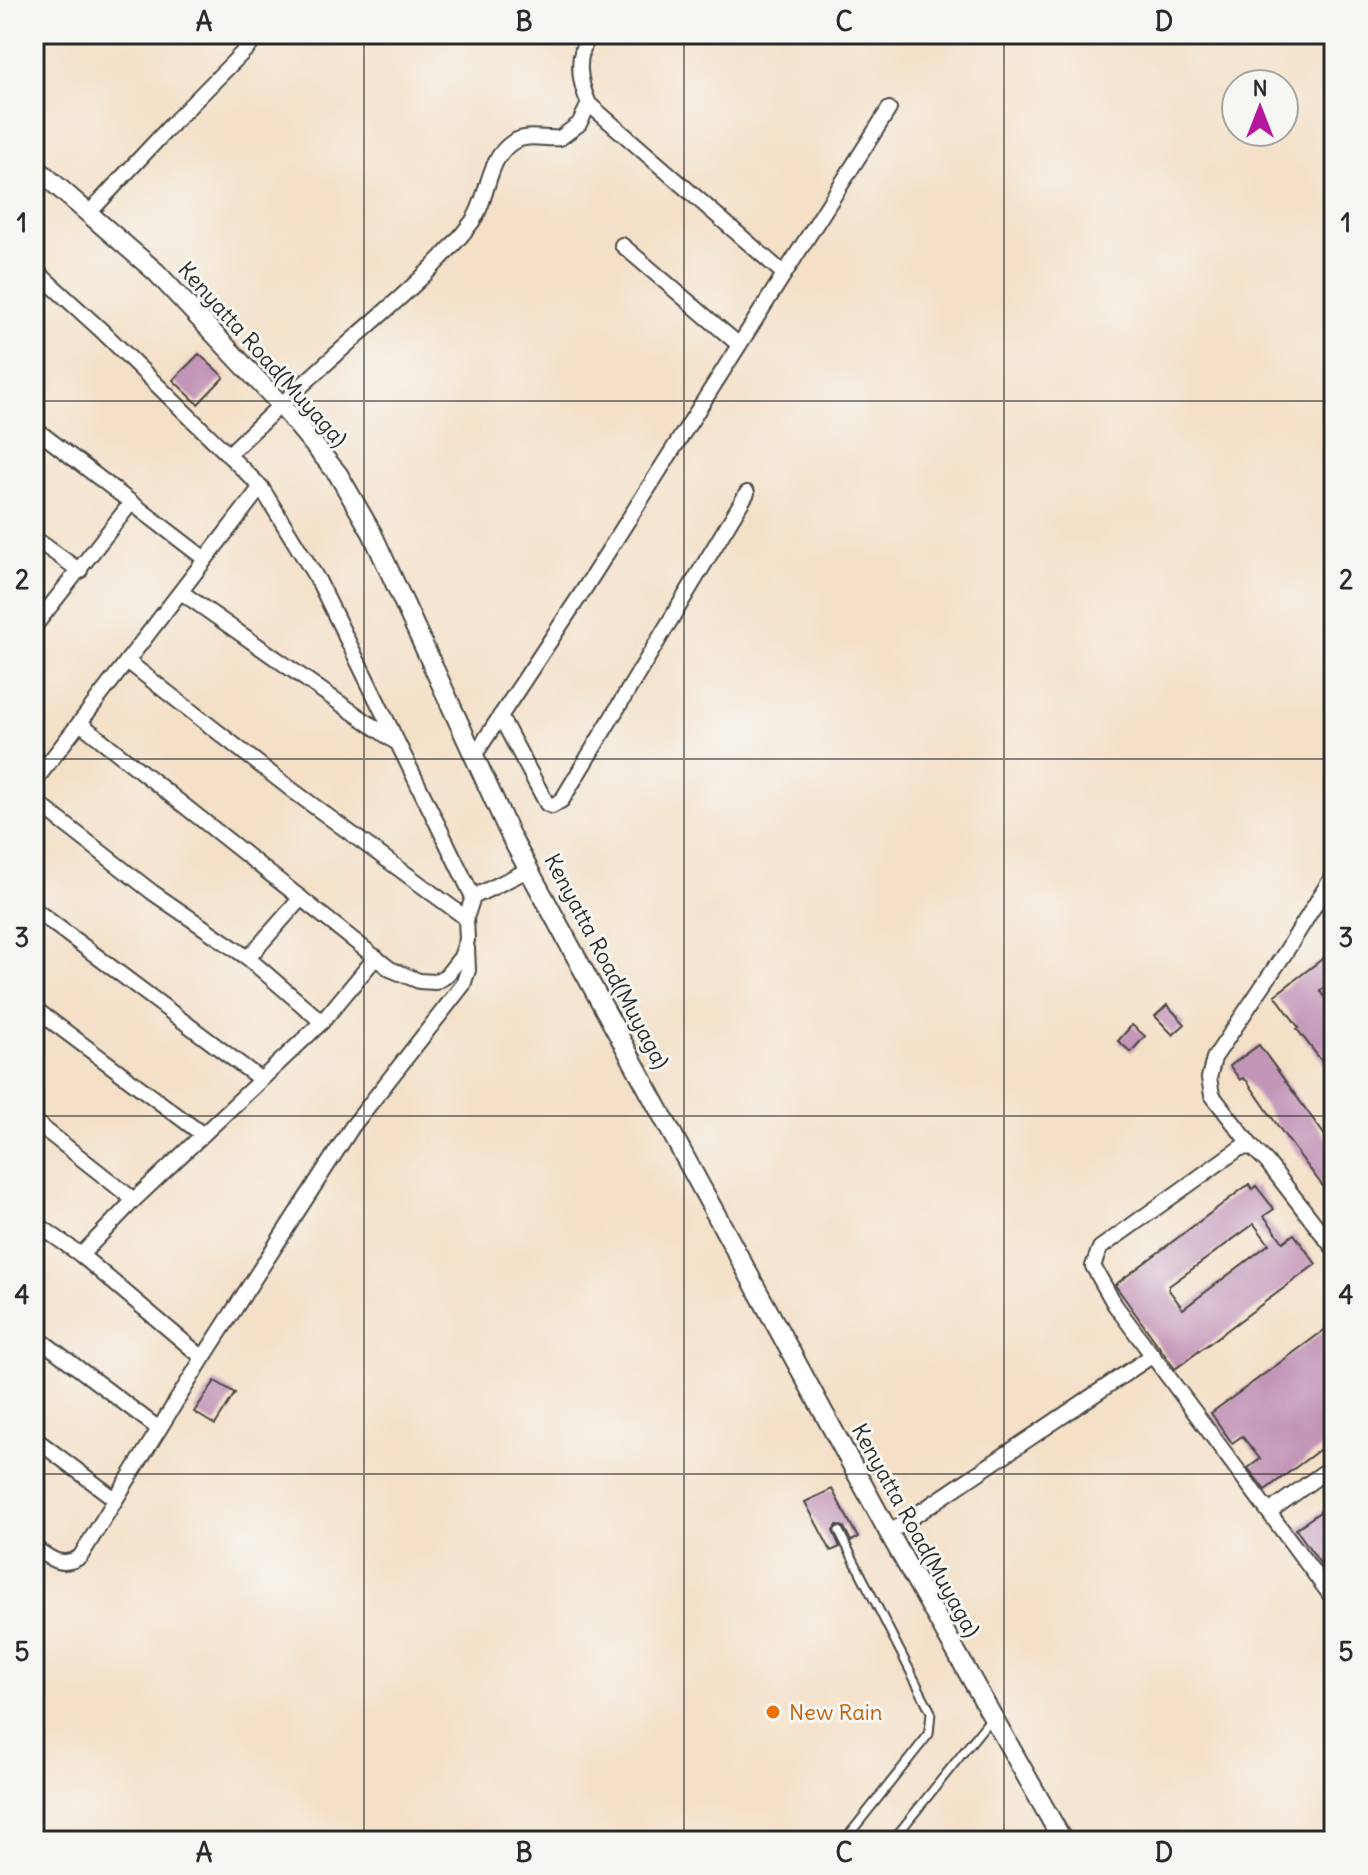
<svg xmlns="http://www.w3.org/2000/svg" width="1368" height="1875" font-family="Delius,sans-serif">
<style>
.building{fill:#c395b8;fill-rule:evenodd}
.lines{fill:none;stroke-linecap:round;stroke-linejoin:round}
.service-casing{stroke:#494642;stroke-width:11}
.minor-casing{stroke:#494642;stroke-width:18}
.secondary-casing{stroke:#494642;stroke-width:22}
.service{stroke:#fff;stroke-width:7}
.minor{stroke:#fff;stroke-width:14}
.secondary{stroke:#fff;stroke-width:18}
.grid{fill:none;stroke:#2b2b2b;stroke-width:2;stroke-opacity:0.55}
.food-dot{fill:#e8710a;stroke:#f6f6f2;stroke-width:3}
.labels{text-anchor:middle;stroke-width:6;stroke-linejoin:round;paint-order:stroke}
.street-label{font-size:22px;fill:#2b2b2b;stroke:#f6f6f2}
.food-label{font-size:22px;fill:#c56008;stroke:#f6f6f2;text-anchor:start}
.neatline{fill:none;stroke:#2b2b2b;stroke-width:3}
.grid-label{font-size:26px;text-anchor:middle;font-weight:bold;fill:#2b2b2b}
</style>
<rect width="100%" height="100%" fill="#f6f6f2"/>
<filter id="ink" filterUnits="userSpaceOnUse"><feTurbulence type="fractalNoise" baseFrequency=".0125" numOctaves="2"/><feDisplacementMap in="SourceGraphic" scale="16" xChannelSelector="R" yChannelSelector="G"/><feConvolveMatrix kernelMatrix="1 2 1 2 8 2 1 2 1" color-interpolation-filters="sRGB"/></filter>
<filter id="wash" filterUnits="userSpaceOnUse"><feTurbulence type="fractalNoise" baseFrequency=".006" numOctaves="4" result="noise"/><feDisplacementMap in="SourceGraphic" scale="32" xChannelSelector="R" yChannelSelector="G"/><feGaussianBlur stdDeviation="1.8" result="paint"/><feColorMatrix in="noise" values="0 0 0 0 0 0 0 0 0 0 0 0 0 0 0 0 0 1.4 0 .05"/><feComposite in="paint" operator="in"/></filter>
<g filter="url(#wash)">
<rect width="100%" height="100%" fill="#f4e0c7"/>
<g id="blocks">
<g class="building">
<polygon points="199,354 224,377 198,404 173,380"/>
<polygon points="1334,950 1334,981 1320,991 1334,1010 1334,1077 1297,1029 1299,1028 1275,995"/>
<polygon points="1167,1005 1185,1024 1173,1035 1155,1016"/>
<polygon points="1132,1025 1145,1036 1131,1052 1118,1041"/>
<polygon points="1259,1045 1334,1148 1334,1201 1282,1132 1247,1081 1243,1078 1240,1080 1230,1066"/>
<path d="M1249,1184L1252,1189L1256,1186L1274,1209L1264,1216L1283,1242L1294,1234L1316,1264L1175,1369L1115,1285ZM1254,1224L1269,1244L1183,1309L1169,1290V1286Z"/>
<polygon points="1334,1323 1334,1439 1265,1490 1248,1468 1260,1459 1242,1436 1232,1443 1211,1413"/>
<polygon points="215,1381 235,1393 215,1425 194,1412"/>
<polygon points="832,1489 858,1538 851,1541 844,1527 837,1525 833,1531 840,1547 831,1551 805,1502"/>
<polygon points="1334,1502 1334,1583 1296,1529"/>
</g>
</g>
</g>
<g filter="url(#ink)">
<use href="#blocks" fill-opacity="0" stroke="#494642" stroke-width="2"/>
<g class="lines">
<defs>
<g id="service">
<polyline points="839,1531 931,1712 929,1734 844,1841"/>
<polyline points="892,1841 991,1718"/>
</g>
<g id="minor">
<path d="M591,34C574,56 579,81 589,104L783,273"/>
<polyline points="89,213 173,123 261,34"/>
<polyline points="622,245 738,344"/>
<polyline points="34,269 101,330 261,487 319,582 473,897 466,918 467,940 461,957 446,976 435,982 419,981 390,969 80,723"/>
<polyline points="34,428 205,559"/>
<path d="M228,455C271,413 314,374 359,334C398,300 440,264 472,222C489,199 486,159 513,142C528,133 544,140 560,138L579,124L589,104"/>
<polyline points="34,538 80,571"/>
<polyline points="181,592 394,741"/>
<polyline points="34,627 131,503"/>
<polyline points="127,661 292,790 466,918"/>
<polyline points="500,716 547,804 552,806 562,800 747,493"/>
<polyline points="474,756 583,591 889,109"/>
<polyline points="34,782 261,487"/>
<polyline points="34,800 152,892 248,958 322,1022"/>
<polyline points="473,897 530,869"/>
<polyline points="34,909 260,1079"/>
<polyline points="248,958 301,898"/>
<polyline points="34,1008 202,1134"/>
<polyline points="34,1121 134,1200"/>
<polyline points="1252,1147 1212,1095 1209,1078 1214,1058 1285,953 1334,874"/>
<polyline points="34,1222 81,1255 134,1200 322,1022 376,957"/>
<polyline points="1334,1249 1267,1162 1252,1147 1240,1148 1100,1248 1093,1266 1115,1305 1334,1600"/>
<polyline points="81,1255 203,1358"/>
<polyline points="34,1335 159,1429"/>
<polyline points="34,1438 115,1499"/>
<polyline points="1269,1512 1334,1465"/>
<polyline points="889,1533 1153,1355"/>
<path d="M34,1547C50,1559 61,1568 80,1557L203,1358L352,1127L463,985L468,970L467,948"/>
</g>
<polyline id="secondary" points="34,166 156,272 280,404 338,474 372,533 512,839 889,1533 1063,1841"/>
</defs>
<use href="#service" class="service-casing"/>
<use href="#minor" class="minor-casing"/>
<use href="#secondary" class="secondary-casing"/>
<use href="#service" class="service"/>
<use href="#minor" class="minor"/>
<use href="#secondary" class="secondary"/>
</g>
</g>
<path class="grid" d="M364,34V1841M684,34V1841M1004,34V1841M34,401H1334M34,759H1334M34,1116H1334M34,1474H1334"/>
<circle class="food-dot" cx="773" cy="1712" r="8"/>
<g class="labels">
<g class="street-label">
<text transform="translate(263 354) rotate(48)" y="8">Kenyatta Road(Muyaga)</text>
<text transform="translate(607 961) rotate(62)" y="8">Kenyatta Road(Muyaga)</text>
<text transform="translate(916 1530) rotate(61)" y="8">Kenyatta Road(Muyaga)</text>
</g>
<g class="food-label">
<text x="789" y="1720">New Rain</text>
</g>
</g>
<rect width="1368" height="1875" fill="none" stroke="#f6f6f2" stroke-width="88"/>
<g transform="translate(1260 108)"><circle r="38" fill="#f6f6f2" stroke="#a5a5a2" stroke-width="2"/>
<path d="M0-6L14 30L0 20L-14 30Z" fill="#b5179e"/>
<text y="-12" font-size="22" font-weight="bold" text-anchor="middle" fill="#2b2b2b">N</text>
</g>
<rect x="44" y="44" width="1280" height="1787" class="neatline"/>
<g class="grid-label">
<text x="204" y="31">A</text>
<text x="524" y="31">B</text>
<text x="844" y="31">C</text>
<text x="1164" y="31">D</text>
<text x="22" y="232">1</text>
<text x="1346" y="232">1</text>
<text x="22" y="589">2</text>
<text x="1346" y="589">2</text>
<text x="22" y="947">3</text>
<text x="1346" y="947">3</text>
<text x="22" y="1304">4</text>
<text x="1346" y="1304">4</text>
<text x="22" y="1661">5</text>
<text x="1346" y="1661">5</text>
<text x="204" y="1862">A</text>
<text x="524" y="1862">B</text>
<text x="844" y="1862">C</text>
<text x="1164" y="1862">D</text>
</g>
</svg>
